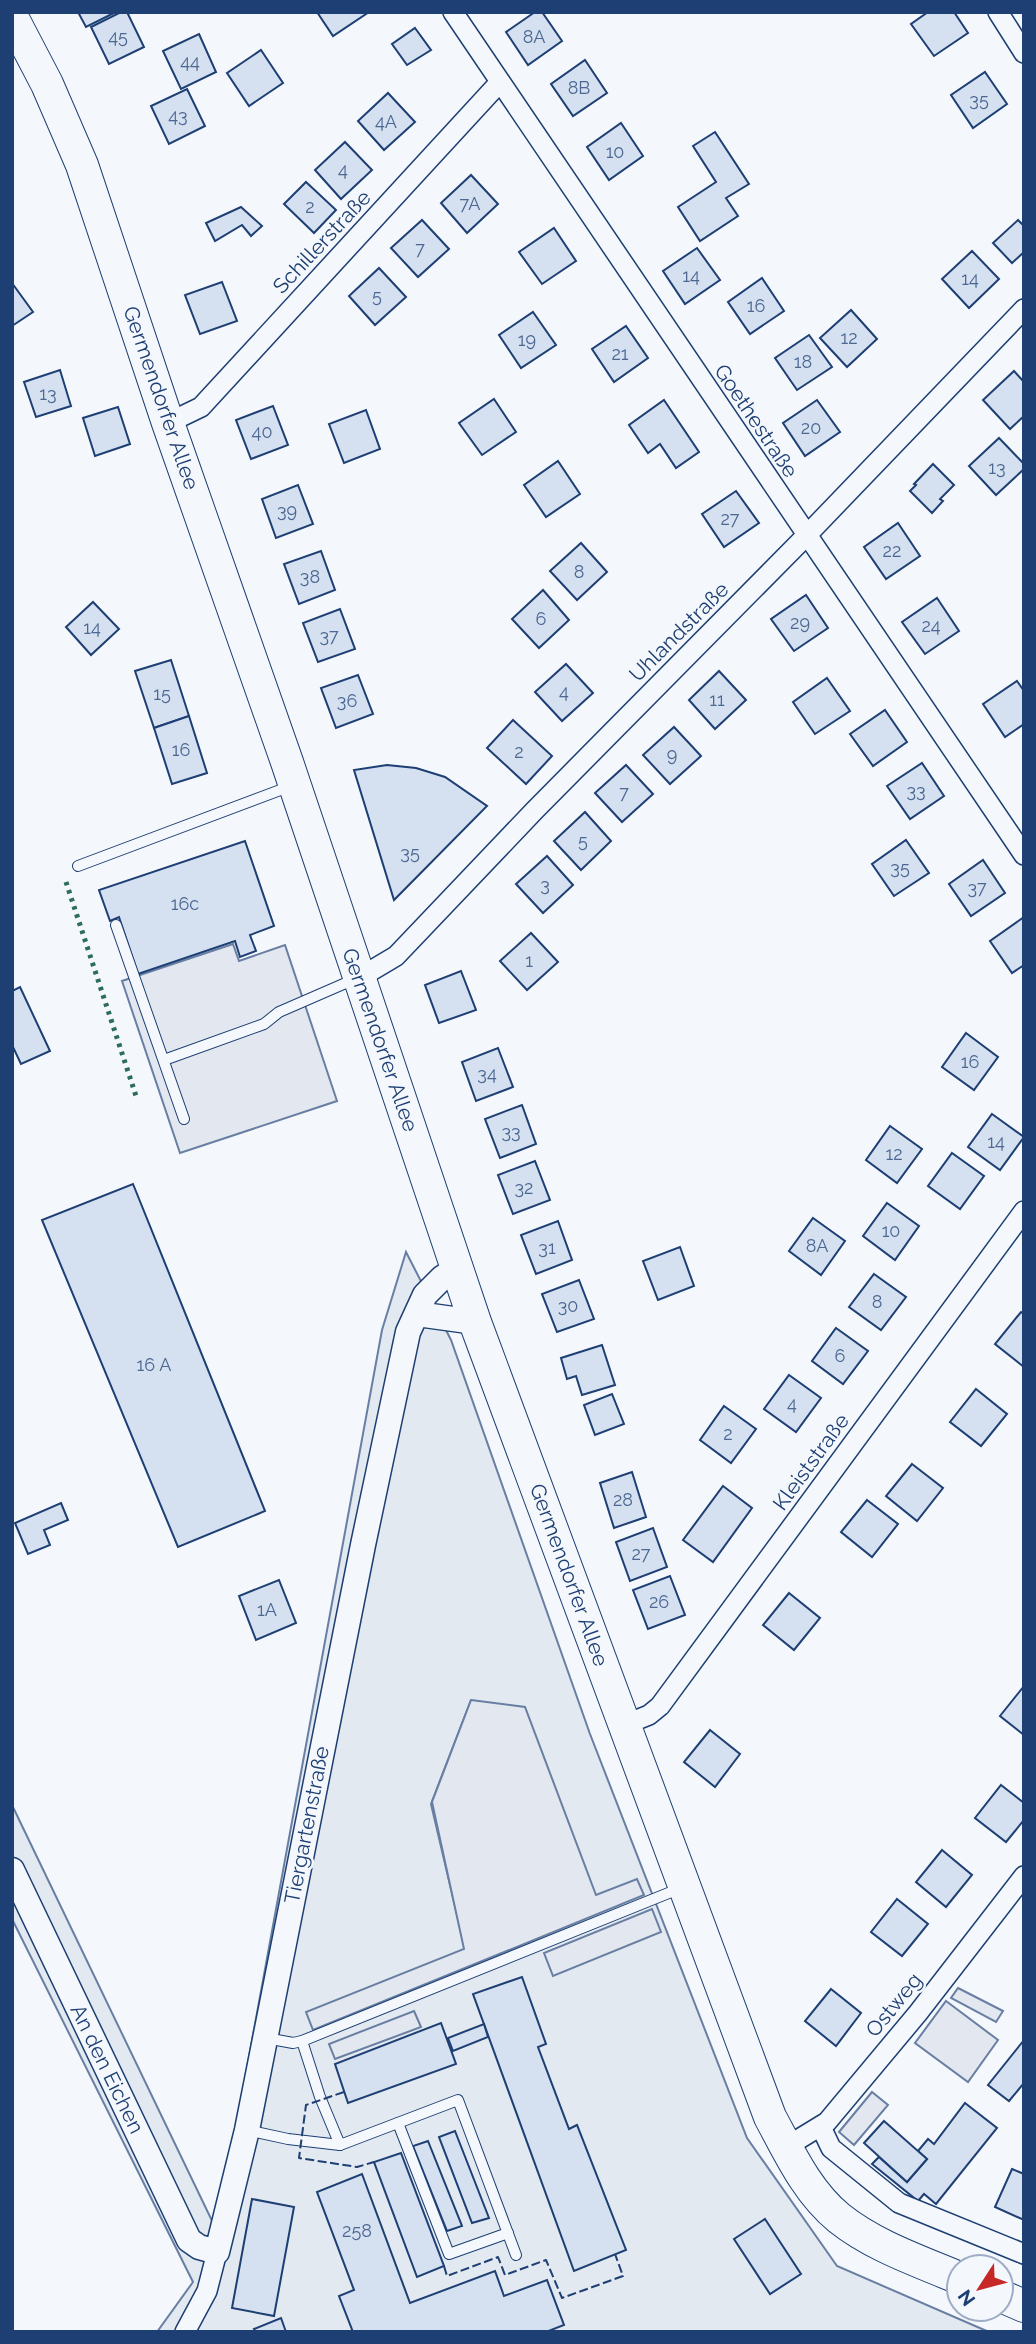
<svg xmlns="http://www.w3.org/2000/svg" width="1036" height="2344" font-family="Raleway,sans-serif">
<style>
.green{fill:#e3e9f0;stroke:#687fa3;stroke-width:2;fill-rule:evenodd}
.parking{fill:#e3e8f0;stroke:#687fa3;stroke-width:2}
.building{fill:#d5e0f0;stroke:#1d3f73;stroke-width:2}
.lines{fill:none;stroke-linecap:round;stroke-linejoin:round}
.service-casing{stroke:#1d3f73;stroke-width:12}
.minor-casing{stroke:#1d3f73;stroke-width:22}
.tertiary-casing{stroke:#1d3f73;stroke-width:27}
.primary-casing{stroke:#1d3f73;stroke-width:34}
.service{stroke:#f4f7fb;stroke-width:10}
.minor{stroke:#f4f7fb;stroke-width:19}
.tertiary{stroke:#f4f7fb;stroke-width:24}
.primary{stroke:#f4f7fb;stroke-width:32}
.hedge{stroke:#2c6c60;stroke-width:5;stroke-dasharray:3.5 5;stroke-linecap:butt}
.fence{stroke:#1d3f73;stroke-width:2;stroke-dasharray:9 3.5;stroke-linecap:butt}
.labels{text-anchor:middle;stroke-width:5;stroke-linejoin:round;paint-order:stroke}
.number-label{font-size:18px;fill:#4b6792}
.street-label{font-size:21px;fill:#1d3f73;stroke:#f4f7fb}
</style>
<rect width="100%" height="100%" fill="#f4f7fb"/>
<path class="green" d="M406,1252L451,1340L590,1734L747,2138L837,2266L989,2332H157L193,2282L12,1919V1805L214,2225L222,2204L382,1330ZM471,1700L465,1949L431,1804Z"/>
<g class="parking">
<polygon points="233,944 239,961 285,945 337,1101 180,1153 122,981"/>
<polygon points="471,1700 525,1707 596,1895 637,1879 644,1895 313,2030 306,2012 464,1949 432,1802"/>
<polygon points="652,1909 661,1932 553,1976 544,1953"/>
<polygon points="958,1988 1003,2011 996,2022 951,1998"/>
<polygon points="946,2001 998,2040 968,2082 915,2043"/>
<polygon points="414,2011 421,2027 335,2059 329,2044"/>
<polygon points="872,2092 888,2105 854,2145 839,2132"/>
</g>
<g class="building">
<polygon points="78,12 116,12 86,27"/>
<polygon points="121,12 127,12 144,47 109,64 91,27"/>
<polygon points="317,12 369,12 333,36"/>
<polygon points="535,12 542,12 562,41 528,65 506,32"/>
<polygon points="928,12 954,12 968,33 934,56 911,24"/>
<polygon points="415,28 431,50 407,65 392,44"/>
<polygon points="199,34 216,72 181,89 163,51"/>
<polygon points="261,50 283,83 249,106 227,73"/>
<polygon points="585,60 607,93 573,116 551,84"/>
<polygon points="985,72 1007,104 973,128 951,95"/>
<polygon points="187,89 205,126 169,144 151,106"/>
<polygon points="388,93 415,122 384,150 358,121"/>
<polygon points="621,123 643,156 609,180 587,147"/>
<polygon points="715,132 749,184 726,198 738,216 700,241 678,207 716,182 693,146"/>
<polygon points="345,142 372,170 341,199 315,170"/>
<polygon points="471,175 498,204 467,233 441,203"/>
<polygon points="306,182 336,210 314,233 284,204"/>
<polygon points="241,207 262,226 251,236 242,225 215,241 206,223"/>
<polygon points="422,220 449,249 418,277 391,248"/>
<polygon points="1018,220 1024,226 1024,252 1012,263 993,243"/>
<polygon points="554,228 576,261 542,284 519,252"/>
<polygon points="697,248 720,280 685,304 663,271"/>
<polygon points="972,251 999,279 969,308 942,279"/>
<polygon points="379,268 406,297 375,325 349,296"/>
<polygon points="762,278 784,311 750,334 728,302"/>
<polygon points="222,282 237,321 200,334 185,295"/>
<polygon points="12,283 33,312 12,326"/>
<polygon points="851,310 877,339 847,367 820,338"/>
<polygon points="533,312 556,345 521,368 499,335"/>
<polygon points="626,326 648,358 614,382 592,349"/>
<polygon points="809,335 832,367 797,390 775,358"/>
<polygon points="60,370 71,406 36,417 24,382"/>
<polygon points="1014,371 1024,382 1024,416 1010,429 983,400"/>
<polygon points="494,399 516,432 482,455 459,423"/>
<polygon points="664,400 699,452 676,468 660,444 648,453 629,425"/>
<polygon points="817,400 840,432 805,456 783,423"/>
<polygon points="273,406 288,445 251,459 236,420"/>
<polygon points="118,407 130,444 95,456 83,418"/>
<polygon points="366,410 380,449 344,463 329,424"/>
<polygon points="999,438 1024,464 1024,469 996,495 969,466"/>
<polygon points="558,461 580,494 546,517 524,485"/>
<polygon points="933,464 954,485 940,499 943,501 932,513 910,491 916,485 914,484"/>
<polygon points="298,485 313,524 276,538 262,499"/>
<polygon points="736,491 759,523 724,547 702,514"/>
<polygon points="898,523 920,556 886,579 864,547"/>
<polygon points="581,543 607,572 577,600 550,571"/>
<polygon points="321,551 335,590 299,604 284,564"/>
<polygon points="543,590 569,620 539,648 512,619"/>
<polygon points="806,595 828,628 794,651 771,619"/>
<polygon points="937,598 959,631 925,654 902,622"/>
<polygon points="93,602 119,629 91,655 66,627"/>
<polygon points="340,609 355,649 318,662 303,623"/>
<polygon points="171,660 189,716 154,728 135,671"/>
<polygon points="566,664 593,693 562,721 535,692"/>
<polygon points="719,671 746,700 715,729 689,700"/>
<polygon points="358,675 373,714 336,728 321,688"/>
<polygon points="827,678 850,711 815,734 793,702"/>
<polygon points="1017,681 1024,691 1024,724 1005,737 983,704"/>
<polygon points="885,710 907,742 873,766 850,734"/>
<polygon points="189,716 207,773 172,784 154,728"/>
<polygon points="513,720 552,756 526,784 487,748"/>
<polygon points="674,727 701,756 670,784 643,755"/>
<polygon points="922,763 944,796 910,819 887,786"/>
<polygon points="387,765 416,768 445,777 487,806 394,900 354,770"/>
<polygon points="626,765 653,794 622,822 595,793"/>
<polygon points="585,812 611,841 581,870 554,841"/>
<polygon points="906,840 929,873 894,896 872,864"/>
<polygon points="245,841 274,926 250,935 256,951 240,957 235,941 138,974 119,917 110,921 99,890"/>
<polygon points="547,856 573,885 543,913 516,884"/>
<polygon points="983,860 1005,893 971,916 949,884"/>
<polygon points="1024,917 1024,965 1012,973 990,941"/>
<polygon points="531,933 558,962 527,990 500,961"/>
<polygon points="461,971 476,1010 439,1023 425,985"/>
<polygon points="20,987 50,1051 21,1064 12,1045 12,991"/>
<polygon points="966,1033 998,1057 974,1090 942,1067"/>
<polygon points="498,1048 513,1087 476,1101 462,1062"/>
<polygon points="522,1105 536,1144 500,1158 485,1119"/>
<polygon points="992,1114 1024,1137 1000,1170 968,1147"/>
<polygon points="890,1126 922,1149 897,1183 866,1160"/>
<polygon points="952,1153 984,1176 960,1209 928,1186"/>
<polygon points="535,1161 550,1200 513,1214 498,1175"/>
<polygon points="133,1184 265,1511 178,1547 42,1220"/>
<polygon points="887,1203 919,1226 895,1260 863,1236"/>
<polygon points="813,1218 845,1241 821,1275 789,1251"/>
<polygon points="558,1221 572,1260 536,1274 521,1235"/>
<polygon points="680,1247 694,1286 658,1300 643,1261"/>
<polygon points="874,1274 906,1297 881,1330 849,1307"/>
<polygon points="579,1280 594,1319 557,1332 542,1294"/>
<polygon points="1021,1312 1024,1314 1024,1367 995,1344"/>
<polygon points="836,1328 868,1351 843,1384 812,1361"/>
<polygon points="602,1345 615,1385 582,1395 576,1376 567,1379 561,1358"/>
<polygon points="789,1375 821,1398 796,1432 764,1409"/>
<polygon points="976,1389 1007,1414 981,1446 950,1422"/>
<polygon points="612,1394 624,1424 595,1435 584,1405"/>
<polygon points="724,1406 756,1429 731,1463 700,1440"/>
<polygon points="912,1464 943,1488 917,1521 886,1496"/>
<polygon points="632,1472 646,1517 614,1528 600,1483"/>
<polygon points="723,1486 752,1508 713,1562 683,1540"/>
<polygon points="867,1500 898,1524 872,1557 841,1532"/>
<polygon points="61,1503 68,1520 44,1530 50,1545 28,1554 15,1523"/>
<polygon points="653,1528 667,1567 630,1581 616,1542"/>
<polygon points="670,1576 685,1615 648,1629 633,1590"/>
<polygon points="279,1580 296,1623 256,1640 239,1596"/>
<polygon points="789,1593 820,1618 794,1650 763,1625"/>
<polygon points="1024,1686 1024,1735 1000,1716"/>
<polygon points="710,1730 740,1754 715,1787 684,1762"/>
<polygon points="1001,1785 1024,1803 1024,1820 1006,1842 975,1818"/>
<polygon points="942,1850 972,1875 946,1907 916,1882"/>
<polygon points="897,1899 928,1924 902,1956 871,1932"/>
<polygon points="522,1977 546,2044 538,2047 569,2129 577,2125 626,2250 574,2271 473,1994"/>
<polygon points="831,1989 861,2013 836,2046 805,2021"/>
<polygon points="441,2023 456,2064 348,2103 335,2064"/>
<polygon points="484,2024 488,2037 453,2051 448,2038"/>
<polygon points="1024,2040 1024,2083 1009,2101 988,2085"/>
<polygon points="965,2103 997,2128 936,2204 924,2194 918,2201 872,2164 879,2157 907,2182 927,2159 918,2151 928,2139 934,2144"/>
<polygon points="884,2121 927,2159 907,2182 864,2143"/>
<polygon points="455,2131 489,2218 472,2223 439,2137"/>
<polygon points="428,2141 462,2226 447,2231 413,2146"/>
<polygon points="401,2153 444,2266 417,2277 374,2162"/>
<polygon points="1012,2169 1024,2174 1024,2220 995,2207"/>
<polygon points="362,2174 410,2303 495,2271 504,2296 547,2280 564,2325 546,2332 353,2332 339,2296 354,2290 317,2192"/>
<polygon points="252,2199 294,2207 274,2316 232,2308"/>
<polygon points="765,2219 801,2274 770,2294 734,2239"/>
<polygon points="281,2318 286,2332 256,2332 254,2329"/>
</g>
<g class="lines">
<defs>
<g id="service">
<polyline points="78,866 291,786"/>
<polyline points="116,925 184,1119"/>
<polyline points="164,1060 264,1024 279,1012 355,979"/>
<polyline points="266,2038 293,2043 302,2041"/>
<polyline points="398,2123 449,2254 508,2233"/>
<polyline points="247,2130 288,2139 340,2145"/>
<polyline points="516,2255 458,2100 340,2145 320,2097 302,2041 681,1888"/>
</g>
<g id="minor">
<polyline points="453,12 1024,855"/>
<polyline points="998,12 1024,53"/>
<polyline points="168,423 201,407 500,82"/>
<polyline points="359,978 396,956 535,810 806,536 1024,309"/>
<polyline points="624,1725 649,1715 660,1706 1024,1211"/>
<polyline points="821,2127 831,2148 899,2203 1024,2254"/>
<polyline points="786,2147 827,2122 918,2013 1024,1876"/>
<polyline points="185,2332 207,2291 217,2252"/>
</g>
<g id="tertiary">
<polyline points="417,1314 475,1322"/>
<polyline points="12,1870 189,2240 199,2247 217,2252 247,2130 363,1545 408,1332 425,1295 442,1278 457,1268"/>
</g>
<g id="primary">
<path d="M12,17L47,84L82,165L168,423L287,762L475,1322L770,2117C789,2152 807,2192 839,2218C874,2246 919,2261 959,2278"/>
<polyline points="1001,2296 1024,2306"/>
</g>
</defs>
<use href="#service" class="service-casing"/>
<use href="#minor" class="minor-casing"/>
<use href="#tertiary" class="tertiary-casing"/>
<use href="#primary" class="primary-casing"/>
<use href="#service" class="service"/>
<use href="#minor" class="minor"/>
<use href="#tertiary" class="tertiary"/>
<use href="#primary" class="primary"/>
<polyline class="hedge" points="66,882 136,1096"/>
<g class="fence">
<polyline points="344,2092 306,2105 299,2158 357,2167 374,2162"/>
<polyline points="444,2266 447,2276 498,2257 505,2275 546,2260 562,2298 623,2276 615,2254"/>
</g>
</g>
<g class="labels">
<g class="number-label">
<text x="118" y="43">45</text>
<text x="534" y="43">8A</text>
<text x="190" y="68">44</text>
<text x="579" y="94">8B</text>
<text x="979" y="106">35</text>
<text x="178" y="122">43</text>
<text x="386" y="128">4A</text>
<text x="615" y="158">10</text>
<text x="343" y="176">4</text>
<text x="470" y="210">7A</text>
<text x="310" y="213">2</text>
<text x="420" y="255">7</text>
<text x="691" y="282">14</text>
<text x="970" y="285">14</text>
<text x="377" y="302">5</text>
<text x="756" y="312">16</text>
<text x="849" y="344">12</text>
<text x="527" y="346">19</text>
<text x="620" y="360">21</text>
<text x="803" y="368">18</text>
<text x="48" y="400">13</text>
<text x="811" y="434">20</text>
<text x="262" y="438">40</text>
<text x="997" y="474">13</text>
<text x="287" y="517">39</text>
<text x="730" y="525">27</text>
<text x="892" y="557">22</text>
<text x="579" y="578">8</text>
<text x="310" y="583">38</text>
<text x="541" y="625">6</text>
<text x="800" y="629">29</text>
<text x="931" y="632">24</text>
<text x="92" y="634">14</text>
<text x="329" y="642">37</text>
<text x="564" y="698">4</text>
<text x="162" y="700">15</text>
<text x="717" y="706">11</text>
<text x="347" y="707">36</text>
<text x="181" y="756">16</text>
<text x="519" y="758">2</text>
<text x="672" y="761">9</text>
<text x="916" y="797">33</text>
<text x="624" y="799">7</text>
<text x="583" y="847">5</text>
<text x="410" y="859">35</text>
<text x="900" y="874">35</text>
<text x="545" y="891">3</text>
<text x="977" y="894">37</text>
<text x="185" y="910">16c</text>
<text x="529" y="967">1</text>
<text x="970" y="1068">16</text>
<text x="487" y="1080">34</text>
<text x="511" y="1138">33</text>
<text x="996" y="1148">14</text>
<text x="894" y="1160">12</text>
<text x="524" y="1194">32</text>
<text x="891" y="1237">10</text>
<text x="817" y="1252">8A</text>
<text x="547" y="1254">31</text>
<text x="877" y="1308">8</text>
<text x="568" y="1312">30</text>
<text x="840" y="1362">6</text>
<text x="154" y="1371">16 A</text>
<text x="792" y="1410">4</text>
<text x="728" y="1440">2</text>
<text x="623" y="1506">28</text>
<text x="641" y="1560">27</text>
<text x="659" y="1608">26</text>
<text x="267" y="1616">1A</text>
<text x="357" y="2237">258</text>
</g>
<g class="street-label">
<text transform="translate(322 242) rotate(-47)" y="7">Schillerstraße</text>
<text transform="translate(161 398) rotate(71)" y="7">Germendorfer Allee</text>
<text transform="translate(756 421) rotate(56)" y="7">Goethestraße</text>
<text transform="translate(679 632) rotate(-45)" y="7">Uhlandstraße</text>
<text transform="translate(380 1040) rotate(71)" y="7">Germendorfer Allee</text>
<text transform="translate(811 1462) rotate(-54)" y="7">Kleiststraße</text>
<text transform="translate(569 1575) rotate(70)" y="7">Germendorfer Allee</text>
<text transform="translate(307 1825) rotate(-79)" y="7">Tiergartenstraße</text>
<text transform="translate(894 2005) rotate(-51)" y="7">Ostweg</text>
<text transform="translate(107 2069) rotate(64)" y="7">An den Eichen</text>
</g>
</g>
<rect width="1036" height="2344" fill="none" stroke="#1d3f73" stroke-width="28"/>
<g transform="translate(980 2288) rotate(234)"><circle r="33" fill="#f4f7fb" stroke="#9eadc5" stroke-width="2"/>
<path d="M0-5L12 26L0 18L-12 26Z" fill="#c62828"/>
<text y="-10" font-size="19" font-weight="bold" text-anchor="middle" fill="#1d3f73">N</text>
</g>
</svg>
